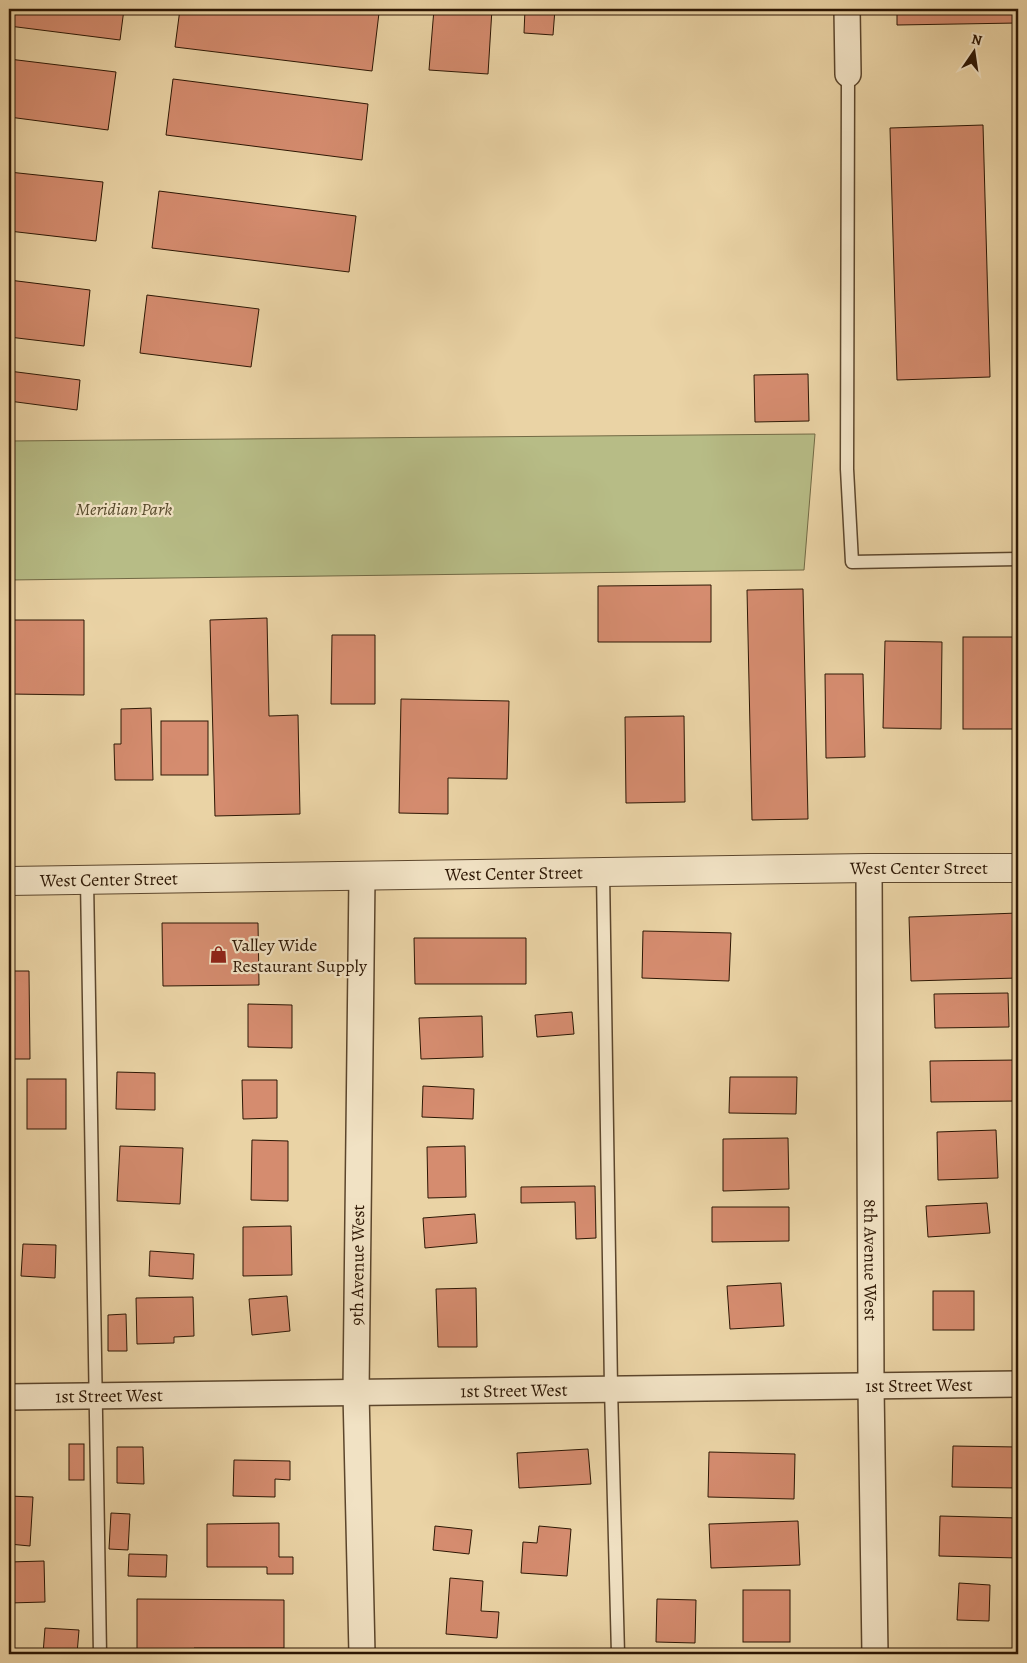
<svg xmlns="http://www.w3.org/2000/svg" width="1027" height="1663" font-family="Alegreya,serif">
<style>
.green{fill:#b7bc86;stroke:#726a45}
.building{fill:#d58c6f;stroke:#2d1704}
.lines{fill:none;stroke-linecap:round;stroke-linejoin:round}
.service-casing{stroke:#5c462c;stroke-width:15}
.minor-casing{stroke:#5c462c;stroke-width:28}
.tertiary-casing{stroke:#5c462c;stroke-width:30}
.service{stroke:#f1e2c4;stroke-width:12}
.minor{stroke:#f1e2c4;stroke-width:25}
.tertiary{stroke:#f1e2c4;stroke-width:28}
.labels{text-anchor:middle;stroke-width:4.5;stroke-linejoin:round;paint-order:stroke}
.park-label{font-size:18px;font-style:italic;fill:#56492b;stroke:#f1e2c4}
.street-label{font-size:18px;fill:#2d1704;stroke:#f1e2c4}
.poi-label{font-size:18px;fill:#2d1704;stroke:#f1e2c4;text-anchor:start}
</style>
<rect width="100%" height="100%" fill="#ead3a5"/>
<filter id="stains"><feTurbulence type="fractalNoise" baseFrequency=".004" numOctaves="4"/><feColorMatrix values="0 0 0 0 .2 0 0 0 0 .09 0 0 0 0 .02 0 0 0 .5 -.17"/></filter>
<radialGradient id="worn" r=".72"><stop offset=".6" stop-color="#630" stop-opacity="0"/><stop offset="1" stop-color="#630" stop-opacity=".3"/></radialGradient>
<polygon class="green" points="815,434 804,570 9,580 9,441"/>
<g class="building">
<polygon points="9,9 124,9 120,40 9,26"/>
<polygon points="180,9 345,9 379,13 372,71 175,47"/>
<polygon points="434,9 492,9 488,74 429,70"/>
<polygon points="525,9 555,9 553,35 524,33"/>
<polygon points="897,9 1018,9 1018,23 897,25"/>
<polygon points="9,59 116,72 108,130 9,117"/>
<polygon points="173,79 368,104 362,160 166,135"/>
<polygon points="983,125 990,377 897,380 890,128"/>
<polygon points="9,172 103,182 96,241 9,231"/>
<polygon points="159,191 356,216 349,272 152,248"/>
<polygon points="9,280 90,290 84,346 9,337"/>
<polygon points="147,295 259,309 251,367 140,353"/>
<polygon points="9,371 80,380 77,410 9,401"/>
<polygon points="808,374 809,421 755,422 754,375"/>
<polygon points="711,585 711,642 598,642 598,586"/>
<polygon points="803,589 808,819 752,820 747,590"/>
<polygon points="267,618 269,716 298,715 300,814 215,816 210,620"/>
<polygon points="9,620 84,620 84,695 9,694"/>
<polygon points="332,635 375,635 375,704 331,704"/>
<rect x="963" y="637" width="55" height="92"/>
<polygon points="885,641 942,642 941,729 883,728"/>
<polygon points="825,674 863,674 865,757 826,758"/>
<polygon points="401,699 509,701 507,779 448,778 448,814 399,813"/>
<polygon points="151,708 153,780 115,780 114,744 121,744 121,709"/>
<polygon points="684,716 685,802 626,803 625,717"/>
<rect x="161" y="721" width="47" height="54"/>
<polygon points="1018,913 1018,978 911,981 909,917"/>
<polygon points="162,923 258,923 259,985 163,986"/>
<polygon points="643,931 731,933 729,981 642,978"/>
<polygon points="414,938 526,938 526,984 415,984"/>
<polygon points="9,971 29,971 30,1059 9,1059"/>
<polygon points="1008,993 1009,1027 935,1028 934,994"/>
<polygon points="248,1004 292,1005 292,1048 248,1047"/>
<polygon points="572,1012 574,1034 537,1037 535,1015"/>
<polygon points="482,1016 483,1057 421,1059 419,1018"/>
<polygon points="1018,1060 1018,1101 931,1102 930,1061"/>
<polygon points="117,1072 155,1073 155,1110 116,1109"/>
<polygon points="730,1077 797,1077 796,1114 729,1113"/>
<rect x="27" y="1079" width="39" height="50"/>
<polygon points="242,1080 277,1080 277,1118 243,1119"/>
<polygon points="423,1086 474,1089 473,1119 422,1117"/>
<polygon points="996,1130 998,1178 938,1180 937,1132"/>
<polygon points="788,1138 789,1189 723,1191 723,1139"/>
<polygon points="252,1140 288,1141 288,1201 251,1200"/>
<polygon points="120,1146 183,1148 180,1204 117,1201"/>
<polygon points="465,1146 466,1197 428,1198 427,1147"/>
<polygon points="595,1186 596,1238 576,1239 575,1202 521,1203 521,1187"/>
<polygon points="987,1203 990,1233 928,1237 926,1206"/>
<polygon points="712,1207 789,1207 789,1241 712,1242"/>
<polygon points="475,1214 477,1243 425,1248 423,1218"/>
<polygon points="291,1226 292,1275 243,1276 243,1227"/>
<polygon points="23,1244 56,1245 55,1278 21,1276"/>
<polygon points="150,1251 194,1254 193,1279 149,1276"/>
<polygon points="781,1283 784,1326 730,1329 727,1286"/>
<polygon points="476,1288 477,1347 438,1347 436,1289"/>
<rect x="933" y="1291" width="41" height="39"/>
<polygon points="287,1296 290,1331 252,1335 249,1299"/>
<polygon points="193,1297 194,1336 174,1337 174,1343 137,1344 136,1298"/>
<polygon points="126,1314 127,1351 108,1351 108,1315"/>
<rect x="69" y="1444" width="15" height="36"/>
<polygon points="953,1446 1018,1447 1018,1488 952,1487"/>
<polygon points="117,1447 143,1447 144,1484 117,1483"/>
<polygon points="588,1449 591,1484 519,1488 517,1453"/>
<polygon points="709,1452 795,1454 794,1499 708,1497"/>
<polygon points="234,1460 290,1461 290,1480 275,1479 275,1497 233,1496"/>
<polygon points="9,1496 33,1497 30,1546 9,1544"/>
<polygon points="111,1513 130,1514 128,1550 109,1549"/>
<polygon points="940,1516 1018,1518 1018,1558 939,1556"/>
<polygon points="798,1521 800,1565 711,1568 709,1524"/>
<polygon points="279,1523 279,1557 293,1557 293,1574 267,1574 267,1567 207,1567 207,1524"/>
<polygon points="435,1526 472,1530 469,1554 433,1550"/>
<polygon points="539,1526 571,1529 567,1576 521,1573 523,1542 537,1543"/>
<polygon points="129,1554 167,1555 166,1577 128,1576"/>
<polygon points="44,1561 45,1602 9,1603 9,1562"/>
<polygon points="450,1578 483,1581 481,1611 499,1612 497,1638 446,1634"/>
<polygon points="959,1583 990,1585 989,1621 957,1620"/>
<rect x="743" y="1590" width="47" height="52"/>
<polygon points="137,1599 284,1600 284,1648 194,1648 194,1654 137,1654"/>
<polygon points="657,1599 696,1600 695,1643 656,1642"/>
<polygon points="45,1628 79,1630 77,1654 43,1654"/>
</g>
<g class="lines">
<defs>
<g id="service">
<polyline points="848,74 847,469 852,562 1018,559"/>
<polyline points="603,872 611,1388 618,1654"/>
<polyline points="87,880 100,1654"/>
</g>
<g id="minor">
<polyline points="847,9 848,74"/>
<path id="s1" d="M869,868L871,1387L875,1654"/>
<path id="s2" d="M9,1397L1018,1384"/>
<path id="s3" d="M362,1654L356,1392L362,876"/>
</g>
<g id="tertiary">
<path id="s4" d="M9,881L869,868H1018"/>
</g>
</defs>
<use href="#service" class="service-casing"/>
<use href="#minor" class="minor-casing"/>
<use href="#tertiary" class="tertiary-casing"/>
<use href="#service" class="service"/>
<use href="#minor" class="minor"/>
<use href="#tertiary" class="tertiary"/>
</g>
<defs>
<symbol id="shop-bare" viewBox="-9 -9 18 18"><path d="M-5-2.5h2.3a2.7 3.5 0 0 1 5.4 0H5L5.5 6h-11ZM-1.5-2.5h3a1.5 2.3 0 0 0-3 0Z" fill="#8f2418" stroke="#f1e2c4" stroke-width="2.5" paint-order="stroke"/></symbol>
</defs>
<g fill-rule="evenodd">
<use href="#shop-bare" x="206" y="942" width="25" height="25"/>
</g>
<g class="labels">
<g class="park-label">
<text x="124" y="515">Meridian Park</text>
</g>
<g class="street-label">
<text dy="6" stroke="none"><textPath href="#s4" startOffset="910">West Center Street</textPath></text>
<text dy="6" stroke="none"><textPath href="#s4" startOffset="505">West Center Street</textPath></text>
<text dy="6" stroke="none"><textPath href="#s4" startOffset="100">West Center Street</textPath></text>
<text dy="6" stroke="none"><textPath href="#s1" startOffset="392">8th Avenue West</textPath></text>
<text dy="6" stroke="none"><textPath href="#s3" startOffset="389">9th Avenue West</textPath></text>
<text dy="6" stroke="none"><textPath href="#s2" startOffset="910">1st Street West</textPath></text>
<text dy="6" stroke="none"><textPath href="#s2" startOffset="505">1st Street West</textPath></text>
<text dy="6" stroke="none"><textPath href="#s2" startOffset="100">1st Street West</textPath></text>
</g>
<g class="poi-label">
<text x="232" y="951">Valley Wide<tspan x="232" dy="21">Restaurant Supply</tspan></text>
</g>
</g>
<rect width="1027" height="1663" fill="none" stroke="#ead3a5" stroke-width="30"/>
<rect x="10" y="10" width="1007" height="1643" fill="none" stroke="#2d1704" stroke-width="2.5"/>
<rect x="15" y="15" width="997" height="1633" fill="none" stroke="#2d1704"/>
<g transform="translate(974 52) rotate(13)" stroke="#f1e2c4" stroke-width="4" paint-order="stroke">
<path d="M0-4L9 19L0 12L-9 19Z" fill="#2d1704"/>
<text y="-8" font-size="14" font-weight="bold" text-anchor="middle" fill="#2d1704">N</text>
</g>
<rect width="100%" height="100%" filter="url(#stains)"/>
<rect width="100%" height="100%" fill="url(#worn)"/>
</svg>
